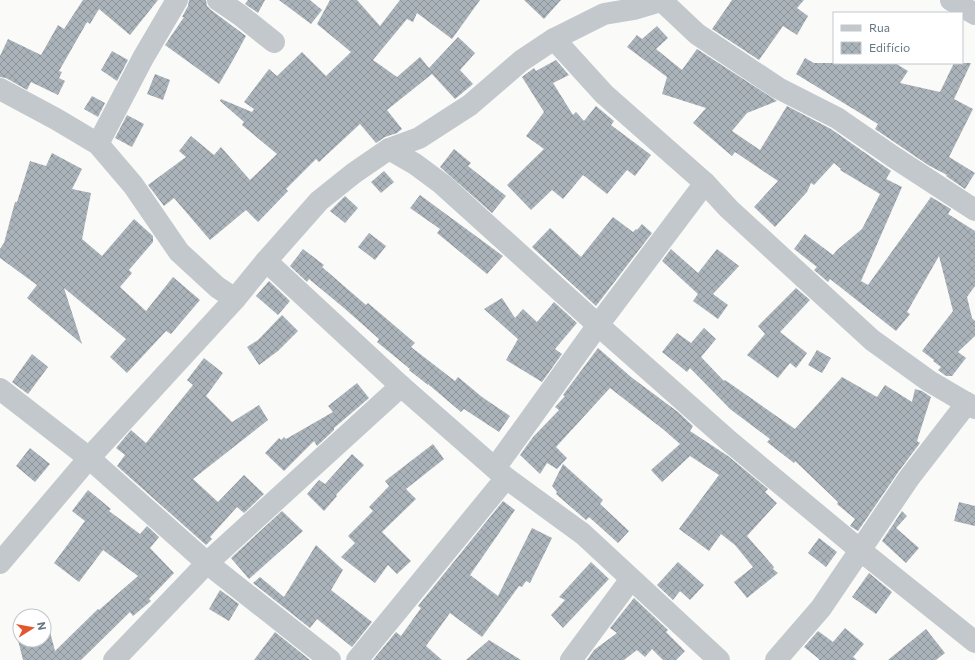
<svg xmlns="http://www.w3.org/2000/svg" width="975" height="660" font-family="Commissioner,sans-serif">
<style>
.building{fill:url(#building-cross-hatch)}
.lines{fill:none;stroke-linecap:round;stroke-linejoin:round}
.minor{stroke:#c3c8cc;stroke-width:22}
</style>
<defs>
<pattern id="building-cross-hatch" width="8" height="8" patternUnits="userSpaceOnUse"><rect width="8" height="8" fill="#aab3b9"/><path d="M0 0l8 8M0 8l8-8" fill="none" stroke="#8e969c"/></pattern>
</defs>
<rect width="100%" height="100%" fill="#fafaf8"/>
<g class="building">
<polygon points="83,0 158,0 130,35 99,9 90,24 87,22 59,71 62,72 59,78 65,81 58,95 31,82 27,90 6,78 0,77 0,56 8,39 41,55 58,25 64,29"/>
<polygon points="189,0 206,0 207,6 211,10 246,36 233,60 219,84 165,45 184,17 182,17 188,6"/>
<polygon points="248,0 265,0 258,13 245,4"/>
<polygon points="279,0 310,0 322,10 311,24"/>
<polygon points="330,0 357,0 380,26 400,0 480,0 452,39 417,13 413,22 407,19 373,60 397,77 420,57 429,68 458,37 475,53 460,70 473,84 455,99 432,74 387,110 402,129 397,133 385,137 376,143 360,124 319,162 316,159 286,189 288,191 258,222 246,210 210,240 174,198 164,206 148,185 186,157 179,151 191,136 214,155 221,147 250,180 277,154 242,125 244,122 220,101 221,99 252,112 254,109 244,102 269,69 277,76 302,52 326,76 351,52 317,24"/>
<polygon points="524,0 561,0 544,19"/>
<polygon points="732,0 804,0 797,8 808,16 797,35 783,26 759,60 712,29"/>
<polygon points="657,26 668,38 656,49 682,70 697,49 777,101 747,113 732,131 760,150 787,106 831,129 891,171 886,179 902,187 861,281 868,285 931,197 951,209 948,214 975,231 975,286 967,297 972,318 975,321 975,336 958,352 966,358 952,376 946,376 938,370 941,367 933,361 934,360 922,351 953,311 939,256 907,312 910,314 896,331 830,279 828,282 814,270 817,267 794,249 805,234 833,255 837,250 862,229 880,194 840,170 841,169 834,163 814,185 811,183 807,192 775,227 754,207 778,181 735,152 732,156 693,123 706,108 662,94 667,77 627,47 637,35 642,39"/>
<polygon points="112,51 128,60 117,81 101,70"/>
<polygon points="805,58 814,63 895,63 908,71 900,83 940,92 954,63 971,63 954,99 973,109 949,157 975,173 965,189 946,176 947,175 928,165 875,129 878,124 796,74"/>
<polygon points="556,60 569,75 553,83 573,115 576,112 584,121 596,106 614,121 611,125 651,155 635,176 627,170 607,194 583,175 563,199 552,190 531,210 507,185 544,149 526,136 544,112 522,77 534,68 536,71"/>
<polygon points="155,74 170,80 163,100 147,94"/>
<polygon points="92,96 105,103 98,117 84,109"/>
<polygon points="127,115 144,124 132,147 115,138"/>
<polygon points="454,149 471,163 468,166 506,196 492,213 440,167"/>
<polygon points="52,153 82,169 72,189 91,193 82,239 102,256 134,219 153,236 153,242 129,270 132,273 120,287 146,311 173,277 200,300 171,334 166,331 127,373 110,357 126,339 64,288 82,344 27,298 37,285 0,258 0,249 4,243 15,202 17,202 30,161 46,166"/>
<polygon points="384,171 394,182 381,193 371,182"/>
<polygon points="420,195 503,256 487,274 437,233 440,229 410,208"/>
<polygon points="345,196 358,208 345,223 330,211"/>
<polygon points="613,217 633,232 636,229 637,230 642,224 652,233 596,306 532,247 550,228 581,257"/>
<polygon points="369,233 386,246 375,260 358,247"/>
<polygon points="303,249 324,265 322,267 366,305 368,303 415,343 411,347 455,381 458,377 482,397 510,416 499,432 464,409 461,412 428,384 428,385 409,370 410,369 377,342 379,339 344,308 309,279 307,282 290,266"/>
<polygon points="671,249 698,273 717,249 739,266 713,294 728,305 718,319 693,301 698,294 662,261"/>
<polygon points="269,281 290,301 278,315 256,296"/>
<polygon points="796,288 810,300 780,332 807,353 796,368 790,363 778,378 747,355 765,334 758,326"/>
<polygon points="502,298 515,318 523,309 537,322 554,302 577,323 555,349 562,354 542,382 506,360 518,339 484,309"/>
<polygon points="282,315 298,331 278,351 259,365 247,347 258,340"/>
<polygon points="704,328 716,339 701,357 724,381 725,380 795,429 842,377 877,397 885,385 912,402 915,389 922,391 931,397 917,441 920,443 899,471 858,531 850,526 855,519 837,504 838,502 795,461 794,463 767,442 770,439 730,409 690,368 687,372 662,352 677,333 691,343"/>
<polygon points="598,348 631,377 678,412 693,426 690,431 728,456 768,489 765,492 777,503 747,536 774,567 773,569 778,573 747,598 734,582 753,567 735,545 721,534 709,551 679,529 719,475 690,456 662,482 651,470 680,444 664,430 610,388 556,447 567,458 557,469 547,463 540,474 520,455 533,437 559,410 555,407 565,396 563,395"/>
<polygon points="817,350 831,358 822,373 808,365"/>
<polygon points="32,354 48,367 28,394 12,382"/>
<polygon points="204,358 223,373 206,396 232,422 259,405 268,420 193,479 218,502 244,475 264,494 244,513 237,507 210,537 212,539 206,545 117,466 125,455 116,448 131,430 146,443 193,385 187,380"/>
<polygon points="357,383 369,398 334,428 334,430 317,446 314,441 284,471 265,453 279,438 281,440 284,437 286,439 333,412 328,406"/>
<polygon points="433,444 444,459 406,489 416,499 382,532 411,561 397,574 388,565 375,583 341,557 355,543 348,536 373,511 369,507 389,486 385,481"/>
<polygon points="30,448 50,464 35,482 16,466"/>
<polygon points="352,454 364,465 336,495 337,496 324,511 307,494 319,480 325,484"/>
<polygon points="563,464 603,500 600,504 629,531 618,543 589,517 586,520 556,494 557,492 552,486"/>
<polygon points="88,490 111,509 109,511 140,534 147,526 159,537 150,548 174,573 149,599 151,601 133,616 130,612 81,660 23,660 16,632 20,631 20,640 44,640 44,625 48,624 55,651 98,609 99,610 138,576 103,550 79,582 54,563 85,521 72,511"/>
<polygon points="503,501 515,510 470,575 498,596 532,528 552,538 530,583 526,581 522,587 519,586 482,637 450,613 426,646 442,660 373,660 396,632 401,636 421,608 418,606 422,601"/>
<polygon points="959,502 975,506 975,526 954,521"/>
<polygon points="282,511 303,531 249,579 231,558"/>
<polygon points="902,511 907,516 896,528 919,548 906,563 882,541"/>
<polygon points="819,538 837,552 826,567 808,553"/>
<polygon points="316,545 343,570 331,590 372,622 352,647 317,619 310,628 253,583 260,577 284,597"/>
<polygon points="591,562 609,579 563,628 551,615 565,600 559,597"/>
<polygon points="678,562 704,585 690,600 680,591 673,600 657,585"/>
<polygon points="869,573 892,592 876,614 852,597"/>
<polygon points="220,590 239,604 229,621 209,609"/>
<polygon points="634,598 668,630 666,632 685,651 676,660 663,660 652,649 645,657 637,650 624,660 587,660 594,650 617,633 610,628"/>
<polygon points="845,628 864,644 853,657 857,660 819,660 819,659 804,647 818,631 833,642"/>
<polygon points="926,629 945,653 936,660 888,660"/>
<polygon points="275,632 310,660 254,660"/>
<polygon points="489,640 521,660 466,660"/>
</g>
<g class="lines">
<g class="minor">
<polyline points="218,0 240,15 274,42"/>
<polyline points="951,0 975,14"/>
<polyline points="662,1 697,34 778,88 837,118 895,158 975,210"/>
<polyline points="554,39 604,94 705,183 729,209 872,340 929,381 975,408"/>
<polyline points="0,89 56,119 98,144 133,185 179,252 217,287 235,299"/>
<polyline points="98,144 143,58 177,0"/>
<polyline points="389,149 415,164 442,184 598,325 729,441 860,550 975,642"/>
<polyline points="266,261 401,386 506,478 583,534 719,660"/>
<polyline points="0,389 89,458 207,563 330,660"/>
<polyline points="495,468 598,325 705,183"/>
<polyline points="0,563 89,458 235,299 266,261 319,201 354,173 389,149 419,138 470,105 521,61 554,39 604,14 634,9 664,0"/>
<polyline points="114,660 207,563 401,386"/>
<polyline points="357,660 506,478"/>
<polyline points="571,660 631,579"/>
<polyline points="776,660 821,608 909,478 967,403"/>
</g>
</g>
<rect x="833" y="12" width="130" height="52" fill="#ffffff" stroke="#c1c8cd"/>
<rect x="841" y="25" width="20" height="6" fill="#c3c8cc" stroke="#c1c8cd"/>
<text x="869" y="32" font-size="12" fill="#657683">Rua</text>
<rect x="841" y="42" width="20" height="12" fill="url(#building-cross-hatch)" stroke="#c1c8cd"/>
<text x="869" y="52" font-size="12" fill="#657683">Edifício</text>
<g transform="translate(32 628) rotate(79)"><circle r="19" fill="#ffffff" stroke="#c1c8cd"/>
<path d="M0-3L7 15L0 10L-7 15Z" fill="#e4572e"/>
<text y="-6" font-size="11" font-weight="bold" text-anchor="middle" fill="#657683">N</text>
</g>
</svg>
